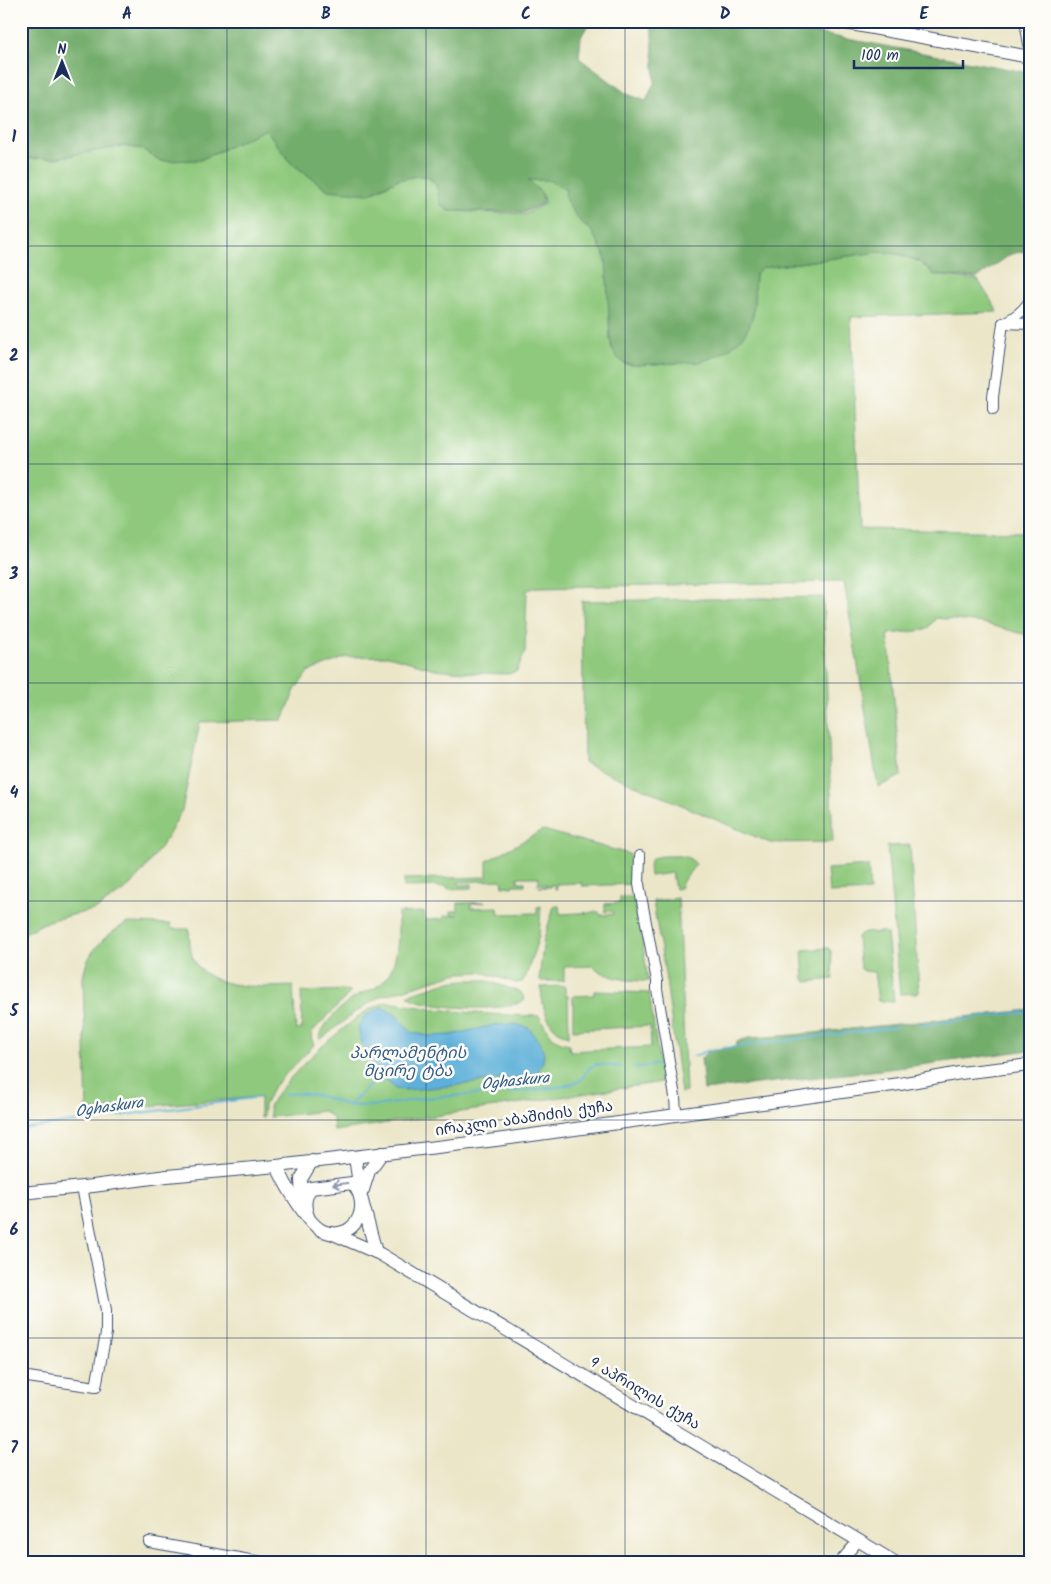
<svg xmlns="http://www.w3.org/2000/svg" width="1051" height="1584" font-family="Kalam,'Noto Sans Georgian',sans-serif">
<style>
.green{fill:#8fc97d;stroke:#557c6e}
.forest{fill:#73ad6c;stroke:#476e65}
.water{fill:#5db0d9;stroke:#3c709c}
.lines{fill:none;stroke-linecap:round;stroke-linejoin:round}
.stream{stroke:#5db0d9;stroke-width:2}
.minor-casing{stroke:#3a4a6e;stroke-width:12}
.major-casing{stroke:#3a4a6e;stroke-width:14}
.minor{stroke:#fff;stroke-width:10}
.major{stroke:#fff;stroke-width:12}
.oneway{stroke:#8d97ae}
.grid{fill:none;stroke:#1b2f5e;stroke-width:1;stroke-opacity:0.55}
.labels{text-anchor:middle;stroke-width:5;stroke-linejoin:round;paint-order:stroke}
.street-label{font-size:15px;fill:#1b2f5e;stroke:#fdfcf7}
.water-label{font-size:16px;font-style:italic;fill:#325c89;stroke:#fdfcf7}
.neatline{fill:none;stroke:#1b2f5e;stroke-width:2}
.grid-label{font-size:16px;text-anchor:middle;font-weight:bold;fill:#1b2f5e}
</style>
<rect width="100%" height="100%" fill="#fdfcf7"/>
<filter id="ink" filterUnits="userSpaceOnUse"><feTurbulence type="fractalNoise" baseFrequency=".02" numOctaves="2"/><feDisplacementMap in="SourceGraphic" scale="10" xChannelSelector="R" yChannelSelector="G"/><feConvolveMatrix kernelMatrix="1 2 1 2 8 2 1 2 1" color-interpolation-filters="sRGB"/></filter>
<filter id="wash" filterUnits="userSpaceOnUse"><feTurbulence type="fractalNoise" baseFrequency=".0096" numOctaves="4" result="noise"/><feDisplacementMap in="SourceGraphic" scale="20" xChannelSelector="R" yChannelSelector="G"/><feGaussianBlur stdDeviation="1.12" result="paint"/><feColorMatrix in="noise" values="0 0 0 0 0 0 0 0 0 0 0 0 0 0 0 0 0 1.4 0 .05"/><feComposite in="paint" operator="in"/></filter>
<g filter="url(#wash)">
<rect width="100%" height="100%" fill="#ebe6c8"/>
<g class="green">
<polygon points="266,129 290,162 328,190 372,193 397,180 420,175 429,178 436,185 441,205 450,211 526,214 545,203 542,193 526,180 548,180 567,190 582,224 591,230 602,249 608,269 610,339 612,349 625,364 634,365 699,362 753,316 755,275 762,268 878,252 898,254 918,261 935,275 978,280 998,312 851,317 860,529 1030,532 1030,636 983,623 936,618 926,630 888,634 901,776 878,787 844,582 538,587 527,590 525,652 517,671 508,674 474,673 435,669 388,656 346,657 308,672 295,690 283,720 200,722 182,810 167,838 143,871 130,886 97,909 48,921 21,935 21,159 56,158 123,146 142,149 161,161 200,160"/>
<polygon points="823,597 833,842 770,843 584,763 582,601"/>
<polygon points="543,830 629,854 634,865 634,884 582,886 582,883 556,884 557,889 555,889 554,885 550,885 550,887 539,887 546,886 546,884 537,884 539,882 539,877 518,877 518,882 525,882 525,885 513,885 512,887 503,886 502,880 458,882 459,885 472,884 472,888 447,889 447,886 404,887 404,879 487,877 487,861"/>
<polygon points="910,845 919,993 900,994 887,846"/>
<path d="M665,856C677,856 688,854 696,864L683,881L680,888L675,889L672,873L650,876C648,860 649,857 665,856Z"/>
<polygon points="868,866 870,891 829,893 827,869"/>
<path d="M620,897H636L648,981C630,981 607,979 593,966L564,967V981H541L539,980L544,939L554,906H559L560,914L599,912L600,915L613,914L612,911L605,912V904L620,903Z"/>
<polygon points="678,898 686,1092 681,1093 666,980 653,901"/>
<path d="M485,902L471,904V908L498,907L499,914L537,913V907L541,906L539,936L526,976L522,982L516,983L481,972L458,973L379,997L354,1013L320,1040C319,1025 346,1002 359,995C367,991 376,989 382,983C400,964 398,936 398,913L424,912L425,920L444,919V916L458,915H451V911H458V903Z"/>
<path d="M127,923L171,924V929H189C190,940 189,950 194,960C209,991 265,987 293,986L296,1030L302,1029L301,992L344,990L351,992L313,1031L311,1037L314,1045L274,1086L264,1105L263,1118H260V1097L87,1111L83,978C86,952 105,935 127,923Z"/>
<polygon points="884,932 887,934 894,1002 878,1001 874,972 864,971 860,969 857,937 862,933"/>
<polygon points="828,948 831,951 833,979 806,982 804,979 802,951 803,950"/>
<path d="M465,980H485L521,992L525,1000C508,1013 425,1009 408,996L412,993L448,982Z"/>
<path d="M565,986V996H568L569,1036C547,1030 542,1006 541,987Z"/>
<path d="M594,991L649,993L662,1082L334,1131L333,1119L324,1111L270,1117L269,1107L273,1099C296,1070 318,1048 348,1025C360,1015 371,1006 388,1002C438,1011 487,1015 539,1016C548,1030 550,1041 569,1044L570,1051L651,1047L650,1026L573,1030V996L594,995Z"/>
</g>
<g class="forest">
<path d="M21,21H590L581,37L579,58L627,94L646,101L655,81L651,21H751L1030,73V250L1011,254L977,278L935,275L918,261L898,254L878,252L762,268L755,275C754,288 755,302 753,315C747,341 723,356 699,362L634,365C618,363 613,355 610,339L606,258L591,230L582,224L570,207L565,198L566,190L548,180H527L542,193L543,203L525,212L449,211L441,205L436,185L429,177L418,176L397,180L368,194L328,190L290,162L266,129L200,160L161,161L142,149L123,146L56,158L21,159Z"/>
<polygon points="1030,1010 1030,1050 906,1067 704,1090 701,1058 710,1050 736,1047 736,1042 748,1038 794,1035"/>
</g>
<path class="water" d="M382,1007L396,1015L411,1032L428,1036L451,1035L494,1025L515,1024L529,1028L540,1043L544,1053L543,1061L538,1072L521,1077L450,1086L407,1090L395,1089C377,1071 362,1053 358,1027L366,1015Z"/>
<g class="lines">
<g class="stream">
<polyline points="920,1025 1007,1014 1030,1012"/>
<polyline points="694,1056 710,1050 896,1027"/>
<polyline points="635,1068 661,1064"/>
<path d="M284,1094C298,1093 313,1094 327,1098C334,1100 341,1104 349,1105C370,1108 402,1103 423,1098L534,1090L564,1086L581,1080L589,1068L597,1064L622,1067"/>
<polyline points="349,1105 371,1084 384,1079"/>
<polyline points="21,1129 260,1097"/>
</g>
</g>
</g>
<g filter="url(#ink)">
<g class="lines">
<defs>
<g id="minor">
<polyline points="1025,21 1030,50"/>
<path d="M1003,323C1014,318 1024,311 1030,300"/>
<polyline points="1004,323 1030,324"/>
<polyline points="993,409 993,397 1003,323"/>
<polyline points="640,856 639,884 641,896 657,981 657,989 675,1097 676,1114"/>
<polyline points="21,1376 96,1387 106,1333 106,1310 82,1187"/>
<polyline points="149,1542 267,1563"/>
<polyline points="839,1563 859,1540"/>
</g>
<g id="major">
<polyline points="835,21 1030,57"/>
<polyline points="355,1157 361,1197 376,1252"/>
<path d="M277,1166C283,1181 308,1225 323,1231C353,1243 374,1207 352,1183L311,1188C304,1198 304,1207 309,1219"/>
<polyline points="363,1190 369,1171 382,1153"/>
<polyline points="21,1193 93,1186 167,1176 277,1166 496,1140 900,1084 960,1073 1030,1065"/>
<polyline points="302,1203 301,1179 312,1161"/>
<polyline points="331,1233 380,1254 896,1563"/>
</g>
</defs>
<use href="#minor" class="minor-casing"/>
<use href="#major" class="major-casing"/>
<use href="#minor" class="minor"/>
<use href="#major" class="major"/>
</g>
<defs><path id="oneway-shaft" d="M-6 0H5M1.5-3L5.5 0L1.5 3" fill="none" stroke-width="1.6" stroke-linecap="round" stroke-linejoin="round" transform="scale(1.25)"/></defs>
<use class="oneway" href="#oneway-shaft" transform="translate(340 1184) rotate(173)"/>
</g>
<path class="grid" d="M227,21V1563M426,21V1563M625,21V1563M824,21V1563M21,246H1030M21,464H1030M21,683H1030M21,901H1030M21,1120H1030M21,1338H1030"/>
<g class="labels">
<g class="street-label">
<text transform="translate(524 1118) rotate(-8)" y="5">ირაკლი აბაშიძის ქუჩა</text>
<text transform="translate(645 1393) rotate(31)" y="5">9 აპრილის ქუჩა</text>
</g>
<g class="water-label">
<text x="408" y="1058">პარლამენტის<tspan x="408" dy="18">მცირე ტბა</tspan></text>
<text transform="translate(515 1080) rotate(-6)" y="6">Oghaskura</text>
<text transform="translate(109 1106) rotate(-8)" y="6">Oghaskura</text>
</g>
</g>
<rect width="1051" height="1584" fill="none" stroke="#fdfcf7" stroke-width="55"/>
<g transform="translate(62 62)" stroke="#fdfcf7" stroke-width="4" paint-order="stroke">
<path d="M0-4L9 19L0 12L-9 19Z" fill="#1b2f5e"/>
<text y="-8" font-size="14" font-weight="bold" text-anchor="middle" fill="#1b2f5e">N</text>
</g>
<path d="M854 60v8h109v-8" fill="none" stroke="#1b2f5e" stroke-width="2.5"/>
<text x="861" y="60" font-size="15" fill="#1b2f5e" stroke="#fdfcf7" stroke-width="4" paint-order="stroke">100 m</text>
<rect x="28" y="28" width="996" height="1528" class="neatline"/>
<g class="grid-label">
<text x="127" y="19">A</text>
<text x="326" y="19">B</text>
<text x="526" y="19">C</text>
<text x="725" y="19">D</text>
<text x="924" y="19">E</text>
<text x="14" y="142">1</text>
<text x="14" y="361">2</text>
<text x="14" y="579">3</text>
<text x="14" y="798">4</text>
<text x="14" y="1016">5</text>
<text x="14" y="1235">6</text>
<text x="14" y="1453">7</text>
</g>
</svg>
